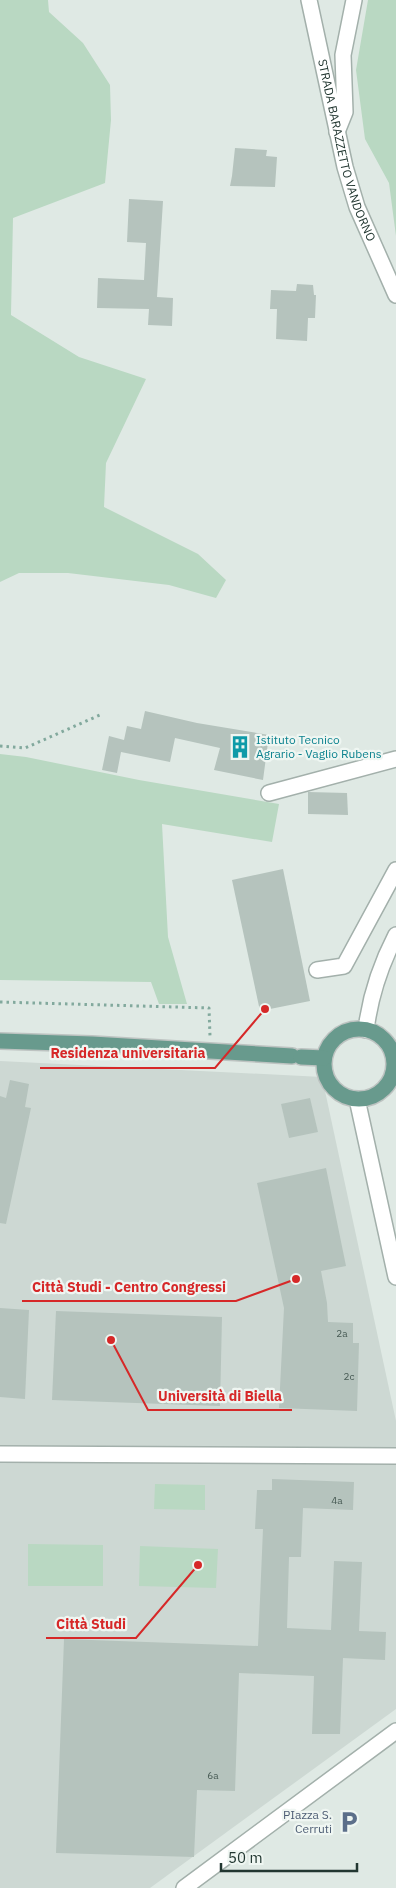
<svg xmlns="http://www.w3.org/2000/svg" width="396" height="1888" font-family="'IBM Plex Sans',sans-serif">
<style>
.built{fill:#cdd8d3}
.green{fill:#b9d8c2}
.building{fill:#b5c3bd}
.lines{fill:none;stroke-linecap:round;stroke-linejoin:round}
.minor-casing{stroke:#a3b0ab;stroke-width:18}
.major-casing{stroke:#bdc3c1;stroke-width:18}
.path{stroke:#82a99d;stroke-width:3;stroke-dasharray:2.5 4;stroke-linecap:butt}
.minor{stroke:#fff;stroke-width:15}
.major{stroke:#689a8d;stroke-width:15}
.labels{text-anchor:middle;stroke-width:4.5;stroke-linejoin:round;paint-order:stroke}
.number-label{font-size:10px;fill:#475a54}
.street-label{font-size:12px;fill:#223731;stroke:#eff6f2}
.culture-label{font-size:12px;fill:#0d838f;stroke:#eff6f2;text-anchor:start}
.service-label{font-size:12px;fill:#4e5e75;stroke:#eff6f2;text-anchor:end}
.leader{fill:none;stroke:#d62828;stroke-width:2}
.callout-dot{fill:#d62828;stroke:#eff6f2;stroke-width:2}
.callout-label{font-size:14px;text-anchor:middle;font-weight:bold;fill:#d62828;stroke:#eff6f2;stroke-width:4.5;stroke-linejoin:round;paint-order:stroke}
</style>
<rect width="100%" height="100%" fill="#dfe9e4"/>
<polygon class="built" points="0,1061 322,1077 396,1421 396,1709 150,1888 0,1888"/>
<g class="green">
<polygon points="0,0 48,0 49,12 83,43 110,85 111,120 105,183 13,218 11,315 79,357 146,379 106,463 104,507 198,554 226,580 216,598 169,585 68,573 19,573 0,582"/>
<polygon points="368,0 396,0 396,236 389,183 365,139 356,70"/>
<polygon points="0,754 26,757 139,780 279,804 272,842 162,824 168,937 187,1004 159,1004 151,982 0,980"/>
<polygon points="155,1484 205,1485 205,1510 154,1509"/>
<polygon points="28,1544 103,1545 103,1586 28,1586"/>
<polygon points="140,1546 218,1549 216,1588 139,1586"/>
</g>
<g class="building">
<polygon points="235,148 267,150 266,156 277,157 275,187 230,186 232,176"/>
<polygon points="129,199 163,201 157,297 173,298 172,326 148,325 149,309 97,308 98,278 144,280 146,243 127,242"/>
<polygon points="297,284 313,285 314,295 316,295 315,318 308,318 307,341 276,339 277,309 270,309 271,290 296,291"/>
<polygon points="145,711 197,723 269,735 263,780 214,770 220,748 175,738 170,762 121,752 117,773 102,770 109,736 124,740 127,726 141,729"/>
<polygon points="308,792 347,793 348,815 308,814"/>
<polygon points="283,869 310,1001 260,1011 232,880"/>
<polygon points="10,1080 29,1084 25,1107 31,1108 6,1224 0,1223 0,1096 6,1098"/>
<polygon points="310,1098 318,1132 289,1138 281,1104"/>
<polygon points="326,1168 346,1266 321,1271 327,1303 328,1322 353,1323 353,1343 359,1343 357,1411 279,1408 284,1308 257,1183"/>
<polygon points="0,1308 29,1310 25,1399 0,1397"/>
<polygon points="56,1311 222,1317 220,1406 52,1400"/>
<polygon points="272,1479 354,1482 353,1510 303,1508 301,1557 289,1557 287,1628 331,1630 334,1561 362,1562 359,1631 386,1632 385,1660 343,1658 340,1734 312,1734 314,1676 239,1673 235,1791 197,1790 194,1857 56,1853 64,1639 258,1646 263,1529 255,1529 257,1490 272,1490"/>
</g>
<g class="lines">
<defs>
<g id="minor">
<path id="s1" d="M309,0L345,167L357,207L396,295"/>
<polyline points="337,132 345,112 343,55 354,0"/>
<polyline points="269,793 396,759"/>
<polyline points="317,970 344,966 396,870"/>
<path d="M366,1030C370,997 381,964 396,935"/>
<polyline points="357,1099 396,1277"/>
<polyline points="0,1454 396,1456"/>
<polyline points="184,1888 396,1731"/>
</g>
<g id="major">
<circle cx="359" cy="1064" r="35"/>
<polyline points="0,1041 92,1044 292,1056"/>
<polyline points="301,1057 324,1058"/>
</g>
</defs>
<use href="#minor" class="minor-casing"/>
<use href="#major" class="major-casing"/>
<g class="path">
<polyline points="0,746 25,748 100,715"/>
<polyline points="0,1002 209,1008 210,1036"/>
</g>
<use href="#minor" class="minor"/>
<use href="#major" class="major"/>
</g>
<defs>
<symbol id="building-bare" viewBox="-9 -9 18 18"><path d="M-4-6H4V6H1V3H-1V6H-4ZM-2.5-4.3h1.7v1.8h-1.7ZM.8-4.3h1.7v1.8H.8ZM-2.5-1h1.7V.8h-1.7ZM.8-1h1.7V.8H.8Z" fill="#0f9aa8" stroke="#eff6f2" stroke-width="2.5" paint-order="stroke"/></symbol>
<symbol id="parking-bare" viewBox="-9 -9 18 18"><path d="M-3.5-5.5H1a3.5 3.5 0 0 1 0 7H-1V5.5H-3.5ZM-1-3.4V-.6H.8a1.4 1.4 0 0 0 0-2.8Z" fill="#5c6f8a" stroke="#eff6f2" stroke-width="2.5" paint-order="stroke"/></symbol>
</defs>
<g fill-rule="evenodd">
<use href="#building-bare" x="224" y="731" width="32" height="32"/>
<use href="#parking-bare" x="333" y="1806" width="32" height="32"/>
</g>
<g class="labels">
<g class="number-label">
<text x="342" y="1337">2a</text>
<text x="349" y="1380">2c</text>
<text x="337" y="1504">4a</text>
<text x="213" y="1779">6a</text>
</g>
<g class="street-label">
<text dy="4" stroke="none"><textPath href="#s1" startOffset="155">STRADA BARAZZETTO VANDORNO</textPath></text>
</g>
<g class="culture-label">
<text x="256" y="744">Istituto Tecnico<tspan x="256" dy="14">Agrario - Vaglio Rubens</tspan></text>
</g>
<g class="service-label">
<text x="332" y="1819">PIazza S.<tspan x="332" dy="14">Cerruti</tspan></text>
</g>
</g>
<path class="leader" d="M265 1009L215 1068H40M296 1279L236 1301H22M111 1340L148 1410H292M198 1565L136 1638H46"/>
<g class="callout-dot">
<circle cx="265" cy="1009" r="5"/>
<circle cx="296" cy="1279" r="5"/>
<circle cx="111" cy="1340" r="5"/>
<circle cx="198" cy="1565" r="5"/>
</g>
<g class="callout-label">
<text x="128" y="1058">Residenza universitaria</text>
<text x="129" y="1292">Città Studi - Centro Congressi</text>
<text x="220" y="1401">Università di Biella</text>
<text x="91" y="1629">Città Studi</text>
</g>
<path d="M221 1863v8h136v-8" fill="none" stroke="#223731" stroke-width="2.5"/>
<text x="228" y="1863" font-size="15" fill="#223731" stroke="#eff6f2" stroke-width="4" paint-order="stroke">50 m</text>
</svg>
